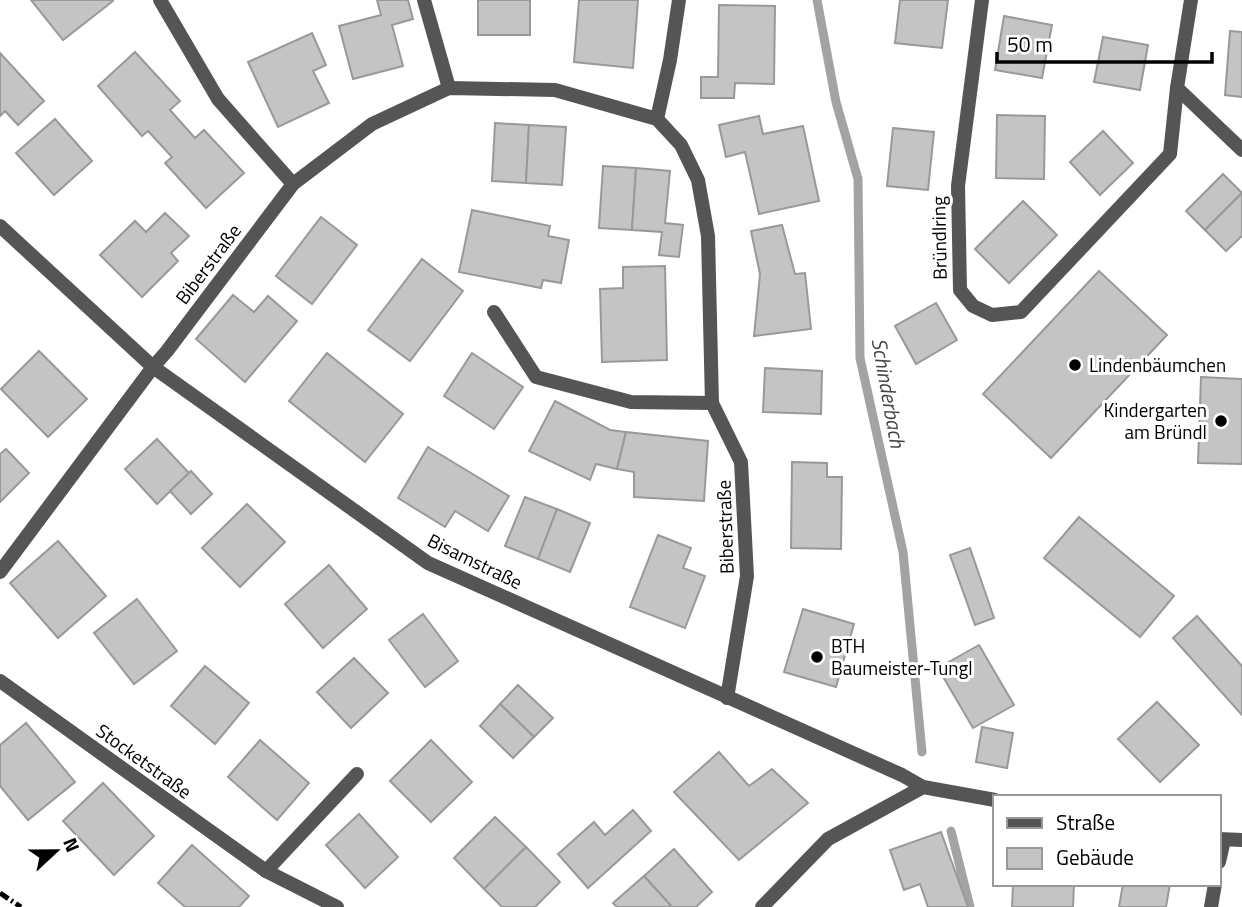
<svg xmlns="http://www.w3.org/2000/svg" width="1242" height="907" font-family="'Titillium Web',sans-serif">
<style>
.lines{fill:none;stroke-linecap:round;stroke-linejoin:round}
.stream{stroke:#a3a3a3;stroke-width:9}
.building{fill:#c4c4c4;stroke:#999;stroke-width:2}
.minor{stroke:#555;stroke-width:14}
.rail{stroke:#000;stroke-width:5;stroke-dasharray:10 3.5 2 3.5;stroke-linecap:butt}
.poi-dot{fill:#000;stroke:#fff;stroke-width:2.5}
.labels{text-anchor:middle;stroke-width:6;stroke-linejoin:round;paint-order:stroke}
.street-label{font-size:19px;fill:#000;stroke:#fff}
.poi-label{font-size:19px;fill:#000;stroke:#fff;text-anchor:start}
.water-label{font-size:21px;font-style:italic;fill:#444;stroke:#fff}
</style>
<rect width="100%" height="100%" fill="#fff"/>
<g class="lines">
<g class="stream">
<polyline points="817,0 836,102 858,179 860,358 903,552 922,752"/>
<polyline points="951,831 970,907"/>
</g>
</g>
<g class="building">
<polygon points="31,0 112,0 113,1 63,40"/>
<polygon points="377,0 408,0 413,19 392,25 403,66 353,79 339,26 381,15"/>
<rect x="478" y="0" width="52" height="35"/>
<polygon points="579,0 638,0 633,68 574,62"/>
<polygon points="900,0 948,0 942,48 895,43"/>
<polygon points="719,5 775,6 774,84 735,83 734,98 701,98 701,77 718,77"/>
<polygon points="1004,16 1052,25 1042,78 995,70"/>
<polygon points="1230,31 1242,32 1242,97 1225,95"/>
<polygon points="312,33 326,65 313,71 329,103 278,127 248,62"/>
<polygon points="1103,37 1148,45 1140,90 1094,82"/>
<polygon points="135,52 180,101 170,110 195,138 204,130 244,173 206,208 165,163 172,157 148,131 142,136 98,86"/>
<polygon points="0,53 44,101 18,125 5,111 0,116"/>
<polygon points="997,115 1045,116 1044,179 996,178"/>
<polygon points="759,116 763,134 803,126 819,201 759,214 745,152 726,157 719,125"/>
<polygon points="55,119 92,161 54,195 16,153"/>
<polygon points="495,123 529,125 526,183 492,181"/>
<polygon points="529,125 566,127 562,185 526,183"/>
<polygon points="893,128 934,132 928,190 887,186"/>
<polygon points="1103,131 1133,163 1100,195 1070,162"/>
<polygon points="603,166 636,168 632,230 599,228"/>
<polygon points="636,168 670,171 665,223 683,225 679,257 659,255 662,232 632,230"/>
<polygon points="1223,174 1242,193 1205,230 1186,211"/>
<polygon points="1242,193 1242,236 1226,251 1205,230"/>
<polygon points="1023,201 1057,235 1009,283 975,249"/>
<polygon points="472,210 550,226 548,236 569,240 561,283 543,280 541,288 459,272"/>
<polygon points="165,213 189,236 171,253 178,261 142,297 100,255 135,221 146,232"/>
<polygon points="321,217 357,245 312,304 276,276"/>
<polygon points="782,225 795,274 805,273 811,329 754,336 760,274 751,231"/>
<polygon points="422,259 463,291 410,361 368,330"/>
<polygon points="665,266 667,360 602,362 600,289 623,288 623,267"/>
<polygon points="1099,271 1167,335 1051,458 983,394"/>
<polygon points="233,295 254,312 268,296 297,321 245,382 196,339"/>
<polygon points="936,303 957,340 916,364 895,326"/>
<polygon points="39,351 87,399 48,437 1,389"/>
<polygon points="327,353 403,414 365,462 289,401"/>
<polygon points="472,353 523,387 494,429 444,396"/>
<polygon points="765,368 822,371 821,414 763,412"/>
<polygon points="1201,377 1242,379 1242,464 1198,463"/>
<polygon points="555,401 610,430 626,432 617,469 596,464 590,480 529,451"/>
<polygon points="626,432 708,441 704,501 634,497 634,472 617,469"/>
<polygon points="157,439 189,473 157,504 125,469"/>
<polygon points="428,447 509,496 488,531 455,511 445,527 398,498"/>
<polygon points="6,449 29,473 0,502 0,454"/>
<polygon points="792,462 827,463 827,477 842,477 841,549 791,548"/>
<polygon points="191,471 212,494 191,514 170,491"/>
<polygon points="525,497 557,509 538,559 505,546"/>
<polygon points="247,504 285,542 240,587 202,548"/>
<polygon points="557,509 590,523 570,572 538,559"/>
<polygon points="1079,517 1174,596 1140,637 1044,558"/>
<polygon points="658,535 691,548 683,568 705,576 685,628 630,607"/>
<polygon points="58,541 106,596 58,638 10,583"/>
<polygon points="970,548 994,618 975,625 950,555"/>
<polygon points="329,565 367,609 323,648 285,604"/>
<polygon points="137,599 177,651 134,684 94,633"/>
<polygon points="803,609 854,624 836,687 784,672"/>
<polygon points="423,614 458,661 425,687 389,640"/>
<polygon points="1197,616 1242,666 1242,715 1173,638"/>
<polygon points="979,645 1014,705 973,728 938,668"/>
<polygon points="354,658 388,693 351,728 317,692"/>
<polygon points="205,666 249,703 215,744 171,706"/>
<polygon points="518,685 553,718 534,737 500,704"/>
<polygon points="1157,702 1199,745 1160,782 1118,739"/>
<polygon points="500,704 534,737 513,758 480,726"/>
<polygon points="26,723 75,782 28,820 0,786 0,745"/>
<polygon points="982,727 1013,733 1007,768 976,762"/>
<polygon points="260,740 309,783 277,820 228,777"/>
<polygon points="431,740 472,782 431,822 390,781"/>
<polygon points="719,752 749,786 772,769 808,803 739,860 674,792"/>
<polygon points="103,783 154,836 114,875 63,821"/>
<polygon points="633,810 651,831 588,888 558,854 594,822 605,835"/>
<polygon points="359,814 398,857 365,888 326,845"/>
<polygon points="495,817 526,847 484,889 454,858"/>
<polygon points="941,832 968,907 928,907 920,884 904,890 890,850"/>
<polygon points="192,845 249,896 239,907 185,907 158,883"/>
<polygon points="526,847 560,882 535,907 502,907 484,889"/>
<polygon points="674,849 712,892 696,907 672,907 644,876"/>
<polygon points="644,876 672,907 617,907 613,903"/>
<polygon points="1013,884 1074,884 1073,907 1012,907"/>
<polygon points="1123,884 1170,884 1166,907 1119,907"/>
</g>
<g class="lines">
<g class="minor">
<polyline points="160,0 218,99 293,184"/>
<polyline points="424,0 449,88"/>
<polyline points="982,0 958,186 960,290 973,306 992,315 1021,312 1170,154 1177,88"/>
<polyline points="1191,0 1177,88 1242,150"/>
<polyline points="657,119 670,60 679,0"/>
<polyline points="0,226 153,367 428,563 902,775 923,787"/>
<polyline points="494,312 536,377 631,402 712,403"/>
<polyline points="0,572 153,367 167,351 293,184 372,124 449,88 555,90 657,119 681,145 698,180 708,236 712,403 741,462 747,576 727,698"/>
<polyline points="0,681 266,871 337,907"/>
<polyline points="1219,839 1242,840"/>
<polyline points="1219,862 1224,840"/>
<polyline points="266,871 357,774"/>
<polyline points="762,907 828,839 923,787 995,800"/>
<polyline points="1211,907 1215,884"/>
</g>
<polyline class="rail" points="0,893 21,907"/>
</g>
<g class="poi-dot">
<circle cx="1075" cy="365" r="7"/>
<circle cx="1221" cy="421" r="7"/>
<circle cx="817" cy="657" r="7"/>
</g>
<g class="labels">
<g class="street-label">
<text transform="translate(939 238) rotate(-91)" y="7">Bründlring</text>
<text transform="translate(208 264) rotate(-53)" y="7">Biberstraße</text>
<text transform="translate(725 527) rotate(-92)" y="7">Biberstraße</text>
<text transform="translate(475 561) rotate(26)" y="7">Bisamstraße</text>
<text transform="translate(144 761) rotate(36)" y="7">Stocketstraße</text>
</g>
<g class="poi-label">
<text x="1089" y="372">Lindenbäumchen</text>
<text x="1207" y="417" text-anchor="end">Kindergarten<tspan x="1207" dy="22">am Bründl</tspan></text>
<text x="831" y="653">BTH<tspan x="831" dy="22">Baumeister-Tungl</tspan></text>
</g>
<g class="water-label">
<text transform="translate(888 393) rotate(80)" y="7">Schinderbach</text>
</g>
</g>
<rect x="993" y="795" width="228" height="91" fill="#ffffff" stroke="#999999" stroke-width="2"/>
<rect x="1007" y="818" width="35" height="10" fill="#555555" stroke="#999999" stroke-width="2"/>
<text x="1056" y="830" font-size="21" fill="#000000">Straße</text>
<rect x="1007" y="848" width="35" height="21" fill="#c4c4c4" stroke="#999999" stroke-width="2"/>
<text x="1056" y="865" font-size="21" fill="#000000">Gebäude</text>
<g transform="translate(56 851) rotate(68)" stroke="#ffffff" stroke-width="5" paint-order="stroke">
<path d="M0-5L12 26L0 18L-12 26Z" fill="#000000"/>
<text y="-10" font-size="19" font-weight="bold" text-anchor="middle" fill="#000000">N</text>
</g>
<path d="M997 52v10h215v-10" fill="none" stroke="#000000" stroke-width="3.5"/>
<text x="1007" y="52" font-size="21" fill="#000000" stroke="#ffffff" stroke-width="5" paint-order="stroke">50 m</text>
</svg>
